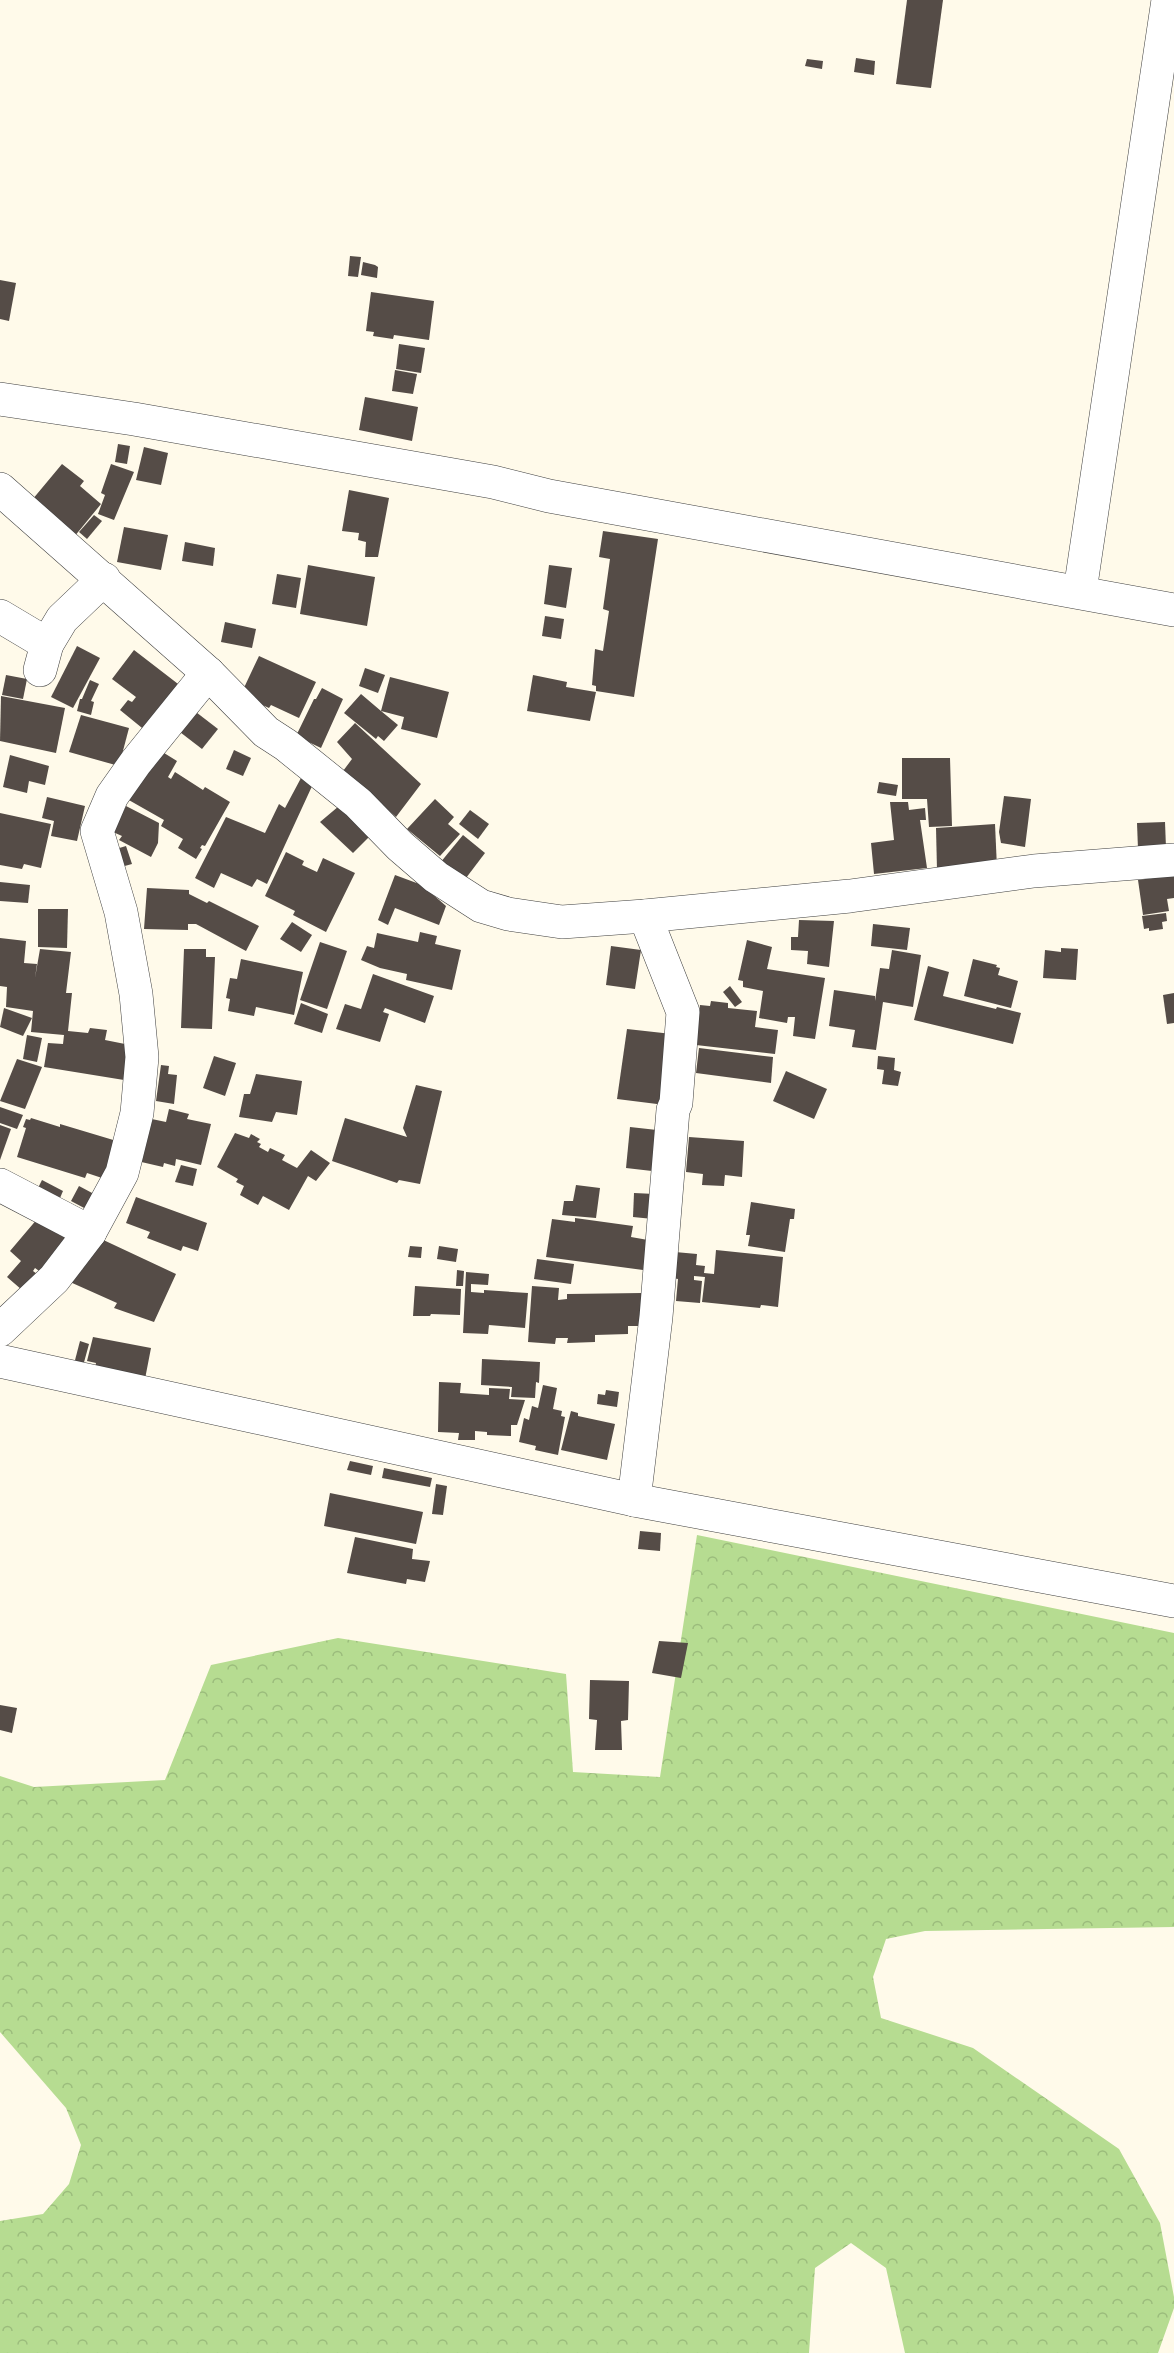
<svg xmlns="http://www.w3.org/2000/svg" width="1174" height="2353" font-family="'Libre Baskerville',serif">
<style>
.forest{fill:url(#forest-crowns)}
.building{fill:#554c47}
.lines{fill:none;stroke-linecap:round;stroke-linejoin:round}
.minor-casing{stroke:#3f3f3f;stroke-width:34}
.minor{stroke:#fff;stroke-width:33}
</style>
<defs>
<pattern id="forest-crowns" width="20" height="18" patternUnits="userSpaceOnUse" patternTransform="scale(1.5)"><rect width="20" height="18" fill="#b6dc91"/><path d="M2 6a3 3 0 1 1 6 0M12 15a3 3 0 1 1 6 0" fill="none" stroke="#9bbc7c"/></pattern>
</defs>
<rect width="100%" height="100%" fill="#fffaea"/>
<polygon class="forest" points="697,1535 1174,1633 1174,1927 925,1931 886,1939 873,1977 881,2018 973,2048 1119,2149 1160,2223 1174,2297 1174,2308 1158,2353 905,2353 886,2268 851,2243 815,2268 809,2353 0,2353 0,2221 43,2214 69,2184 81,2145 66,2108 0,2032 0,1776 34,1787 165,1780 211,1665 338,1638 566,1674 573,1772 660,1777"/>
<g class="building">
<polygon points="907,0 943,0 931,88 896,84"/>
<polygon points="856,58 875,61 874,75 854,72"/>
<polygon points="807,59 823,61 822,69 805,66"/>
<polygon points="350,256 361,257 358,277 348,276"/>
<polygon points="363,262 375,265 378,267 377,278 361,275"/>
<polygon points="0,280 16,283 9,321 0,319"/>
<polygon points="371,292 434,301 429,340 394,335 393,339 373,336 374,332 366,331"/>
<polygon points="399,344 425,348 421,373 396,369"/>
<polygon points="395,370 417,374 413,394 392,391"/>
<polygon points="365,397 418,407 412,441 359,430"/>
<polygon points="118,444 130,446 127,464 115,462"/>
<polygon points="144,447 168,453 161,485 136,480"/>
<polygon points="62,464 84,481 80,486 101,504 74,537 32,500"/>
<polygon points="111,464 134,472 114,520 98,514 105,495 101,493"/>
<polygon points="349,490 389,498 378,557 365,557 366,542 358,540 359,533 342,531"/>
<polygon points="94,515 102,521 87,539 79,532"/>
<polygon points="124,527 168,535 161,570 117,562"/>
<polygon points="603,531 658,539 634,697 596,691 596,686 592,685 595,649 603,651 609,611 603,609 610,559 599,557"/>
<polygon points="185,542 215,548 213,566 182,561"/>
<polygon points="308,565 375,577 367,626 300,614"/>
<polygon points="549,565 572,568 566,608 544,604"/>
<polygon points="277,574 301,578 296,608 272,604"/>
<polygon points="545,616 564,619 561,639 542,636"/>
<polygon points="225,622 256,629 252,648 221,642"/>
<polygon points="77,646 100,658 73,708 51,697"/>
<polygon points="134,650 182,687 147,732 120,710 128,700 132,702 136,697 112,679"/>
<polygon points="259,656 316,682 299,718 271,705 269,708 251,700 242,692"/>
<polygon points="365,668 385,675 378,693 359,686"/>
<polygon points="6,675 27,679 23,699 2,695"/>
<polygon points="533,675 567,682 566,687 596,692 590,721 527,711"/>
<polygon points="390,677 449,692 437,738 401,729 404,717 381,711 398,725 384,741 378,736 376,739 344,713 361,694 381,711"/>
<polygon points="90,680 99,684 91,701 94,702 91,715 77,711 80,699 82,699"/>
<polygon points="322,688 343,699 321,748 296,736 314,699 316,699"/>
<polygon points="1,696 65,708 56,753 0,741"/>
<polygon points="192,709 218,729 202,749 176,729"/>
<polygon points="81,715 129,728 119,766 69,752"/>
<polygon points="355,723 421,784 396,817 343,771 352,759 337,742"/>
<polygon points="156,748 177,761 168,777 171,779 175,772 203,790 205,787 230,802 205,846 202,845 200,848 202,849 196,859 178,848 183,839 161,826 164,820 127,799"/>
<polygon points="234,750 251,758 243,776 226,769"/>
<polygon points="10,755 49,766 45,785 29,781 27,793 3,787"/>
<polygon points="902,758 950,758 952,826 929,827 927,799 902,799"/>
<polygon points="301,778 313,784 267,884 257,879 252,887 221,873 214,888 195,878 226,817 265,833 279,804 285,808"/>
<polygon points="879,782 898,785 896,796 877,793"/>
<polygon points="1004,796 1031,799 1025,847 1001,843 999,832"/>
<polygon points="47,797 85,806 77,841 51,836 54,821 42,818"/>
<polygon points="435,799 454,817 448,824 460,834 440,856 407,829"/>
<polygon points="890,802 908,802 909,810 925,808 926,820 920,820 927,868 874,874 871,843 894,840"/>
<polygon points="126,806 159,823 158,843 151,857 119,840 122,836 113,832"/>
<polygon points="339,806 370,836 353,853 320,822"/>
<polygon points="470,810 489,824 478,839 459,824"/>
<polygon points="0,813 51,824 41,868 24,864 22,869 0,865"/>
<polygon points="1165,822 1166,848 1138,849 1137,823"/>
<polygon points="995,824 997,868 937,870 936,828"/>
<polygon points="463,835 485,853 463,882 440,863"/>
<polygon points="126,846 132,864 121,867 116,849"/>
<polygon points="286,852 304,861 302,865 317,872 323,858 355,873 326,932 293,915 295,911 265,896"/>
<polygon points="395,875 422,885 446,906 439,925 395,908 388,925 378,920"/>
<polygon points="1174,875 1174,898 1167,899 1169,911 1143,915 1138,880"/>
<polygon points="0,882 30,885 28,903 0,901"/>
<polygon points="147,888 189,890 189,894 207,903 209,901 259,926 246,951 196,924 188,924 188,930 144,929"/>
<polygon points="38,909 68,909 67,948 38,947"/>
<polygon points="1166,913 1167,921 1162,922 1163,929 1149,931 1149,928 1144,929 1142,916"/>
<polygon points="799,920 834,921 829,967 807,964 808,951 791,950 791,937 798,937"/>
<polygon points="292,922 312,935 301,952 280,939"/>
<polygon points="873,924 910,928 907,950 871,946"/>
<polygon points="420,932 437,936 435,944 461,950 452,990 406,980 407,974 380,968 361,960 367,946 374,948 377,933 418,942"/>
<polygon points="0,938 26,941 24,963 37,964 35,978 40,949 71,952 66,993 72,993 68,1031 88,1033 90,1028 107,1030 105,1040 130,1045 124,1080 44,1067 48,1043 63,1044 64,1035 31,1032 33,1011 6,1007 7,987 0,986"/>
<polygon points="747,940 772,947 767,969 825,978 815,1039 793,1036 795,1017 788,1017 787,1023 759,1018 763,991 743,987 743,981 738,980"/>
<polygon points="320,942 347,951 327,1009 300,1000"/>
<polygon points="611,946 641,950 635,989 606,985"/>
<polygon points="1061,948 1078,949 1076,980 1043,978 1045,950 1061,952"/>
<polygon points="184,949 206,949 206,957 215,957 212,1029 181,1028"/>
<polygon points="892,950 921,955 913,1007 883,1002 876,1050 852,1047 855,1030 829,1026 834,990 875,996 875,1001 880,968 889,969"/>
<polygon points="241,959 303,972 294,1015 256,1007 254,1016 228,1011 230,999 226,998 230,978 237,979"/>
<polygon points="973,959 997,965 996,967 1000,968 998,975 1018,981 1011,1008 964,996"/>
<polygon points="928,966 949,972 943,996 996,1009 997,1007 1021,1013 1013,1044 914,1020"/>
<polygon points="373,974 434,996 425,1023 385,1008 383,1012 389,1014 380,1042 336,1029 345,1004 361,1009"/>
<polygon points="730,986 742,1002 735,1007 723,992"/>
<polygon points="1174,993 1174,1023 1167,1024 1163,995"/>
<polygon points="711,1001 728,1003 728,1008 757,1011 755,1027 778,1030 775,1054 696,1045 700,1005 710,1006"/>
<polygon points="301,1003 328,1014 322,1033 294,1024"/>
<polygon points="4,1008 32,1018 23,1036 0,1027"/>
<polygon points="627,1029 672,1034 665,1105 617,1099"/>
<polygon points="27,1035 42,1038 37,1062 23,1059"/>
<polygon points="699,1048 773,1057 771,1083 696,1073"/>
<polygon points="214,1056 236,1063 225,1096 203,1088"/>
<polygon points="878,1056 895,1058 894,1070 901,1072 898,1086 882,1084 884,1070 877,1069"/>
<polygon points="17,1059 42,1067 25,1109 0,1101"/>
<polygon points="161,1065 169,1066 168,1074 177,1075 174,1104 156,1101"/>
<polygon points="786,1071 827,1089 814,1119 773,1101"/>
<polygon points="256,1074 302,1081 297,1115 276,1112 272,1122 239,1117 244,1094 250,1094"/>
<polygon points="416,1085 442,1091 420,1184 399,1180 397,1183 332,1161 345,1118 407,1137 403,1128"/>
<polygon points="0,1107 23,1115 17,1129 0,1123"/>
<polygon points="169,1109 189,1114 187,1119 211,1124 201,1165 176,1159 175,1166 164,1163 163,1167 137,1161 147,1118 166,1122"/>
<polygon points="31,1118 60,1127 60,1124 120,1142 108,1180 87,1173 85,1178 17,1157 26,1128 23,1127 26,1119 30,1120"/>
<polygon points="0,1125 11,1129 0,1160"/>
<polygon points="630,1127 657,1130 652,1171 626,1168"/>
<polygon points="235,1133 249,1138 251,1134 260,1139 257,1142 261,1144 259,1147 268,1152 270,1148 285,1155 282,1160 297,1168 311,1150 330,1163 316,1181 308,1176 289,1210 263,1196 258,1205 240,1195 244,1186 236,1182 238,1179 217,1167"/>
<polygon points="689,1137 744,1141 742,1177 725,1175 724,1186 702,1185 703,1174 686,1172"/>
<polygon points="181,1165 197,1169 193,1186 175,1182"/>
<polygon points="42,1180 63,1191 57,1205 35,1194"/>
<polygon points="576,1185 600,1188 596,1218 562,1215 564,1201 573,1201"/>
<polygon points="79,1186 94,1194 86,1209 71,1201"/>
<polygon points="634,1193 655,1194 653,1219 633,1217"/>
<polygon points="136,1197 207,1223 198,1251 183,1246 181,1251 147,1238 150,1232 126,1223"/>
<polygon points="751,1202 795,1209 794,1219 790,1219 785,1252 748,1246 750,1235 746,1235"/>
<polygon points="38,1218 70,1241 42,1273 35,1268 33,1271 37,1274 22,1290 7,1277 21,1261 10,1251"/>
<polygon points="575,1218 633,1226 631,1237 648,1240 643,1270 546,1257 552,1219 575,1222"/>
<polygon points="97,1237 176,1274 154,1322 114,1308 117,1303 70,1282 77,1268 82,1270"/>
<polygon points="410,1246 422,1247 421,1258 408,1257"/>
<polygon points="439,1246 458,1249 456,1262 437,1259"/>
<polygon points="716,1250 783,1257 778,1307 761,1305 760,1308 702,1302 705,1277 694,1276 694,1280 702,1281 700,1303 676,1301 678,1279 672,1278 675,1252 697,1254 696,1265 705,1266 704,1273 714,1274"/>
<polygon points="537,1259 574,1264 571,1284 534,1279"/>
<polygon points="457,1270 464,1271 463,1286 456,1286"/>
<polygon points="466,1272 489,1274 488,1285 471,1284 471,1292 484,1293 484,1290 528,1293 525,1328 489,1325 488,1334 463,1333"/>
<polygon points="415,1286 461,1289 460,1315 431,1314 430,1316 413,1316"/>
<polygon points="532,1286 559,1288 558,1300 567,1299 567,1294 642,1293 639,1326 628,1326 628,1334 595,1335 595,1342 567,1343 568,1338 556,1338 555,1344 528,1342"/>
<polygon points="93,1337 151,1348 145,1379 95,1368 96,1363 87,1361"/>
<polygon points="80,1341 89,1344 83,1366 74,1364"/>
<polygon points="482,1359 540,1362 539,1383 536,1382 535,1398 511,1397 512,1387 481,1385"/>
<polygon points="439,1382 461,1383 460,1393 489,1395 489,1388 510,1389 509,1399 525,1400 517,1425 511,1425 511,1436 487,1435 487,1432 475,1431 475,1440 458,1440 459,1433 438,1432"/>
<polygon points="543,1385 557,1388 553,1409 562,1411 561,1416 565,1417 558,1455 535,1450 536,1446 519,1442 524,1418 529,1420 532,1406 538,1408"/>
<polygon points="606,1390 619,1392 617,1407 597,1404 598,1394 605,1395"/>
<polygon points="571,1411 578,1413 578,1416 615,1424 607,1460 561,1450"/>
<polygon points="350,1461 373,1466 371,1475 347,1470"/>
<polygon points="384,1468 432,1478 430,1487 382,1478"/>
<polygon points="436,1484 447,1486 443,1515 432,1514"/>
<polygon points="330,1493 423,1512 416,1544 324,1526"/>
<polygon points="640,1531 661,1533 660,1551 638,1549"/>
<polygon points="355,1537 413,1549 412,1559 430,1561 425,1582 407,1579 406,1584 347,1573"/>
<polygon points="659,1641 688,1643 681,1678 652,1673"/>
<polygon points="590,1680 629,1681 628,1720 621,1721 622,1750 595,1750 597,1720 589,1719"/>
<polygon points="0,1705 17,1708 12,1733 0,1730"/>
</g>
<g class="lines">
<defs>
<g id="minor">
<polyline points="0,399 134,419 493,482 549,496 1174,610"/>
<polyline points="0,489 208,673 266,732 286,745 358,803 400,846 436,877 481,906 508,914 562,922 645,916 850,896 1034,871 1174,860"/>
<polyline points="1080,591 1168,0"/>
<polyline points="0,616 47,644"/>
<polyline points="40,670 47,644 62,619 104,579"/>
<polyline points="0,1185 90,1232"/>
<polyline points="0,1330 54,1279 90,1232 122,1173 137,1113 142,1057 136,994 121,912 97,831 112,796 136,762 208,673"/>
<polyline points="0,1361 634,1500 1174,1601"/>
<polyline points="634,1500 656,1317 673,1110 676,1103 683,1012 645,916"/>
</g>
</defs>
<use href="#minor" class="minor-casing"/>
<use href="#minor" class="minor"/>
</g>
</svg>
